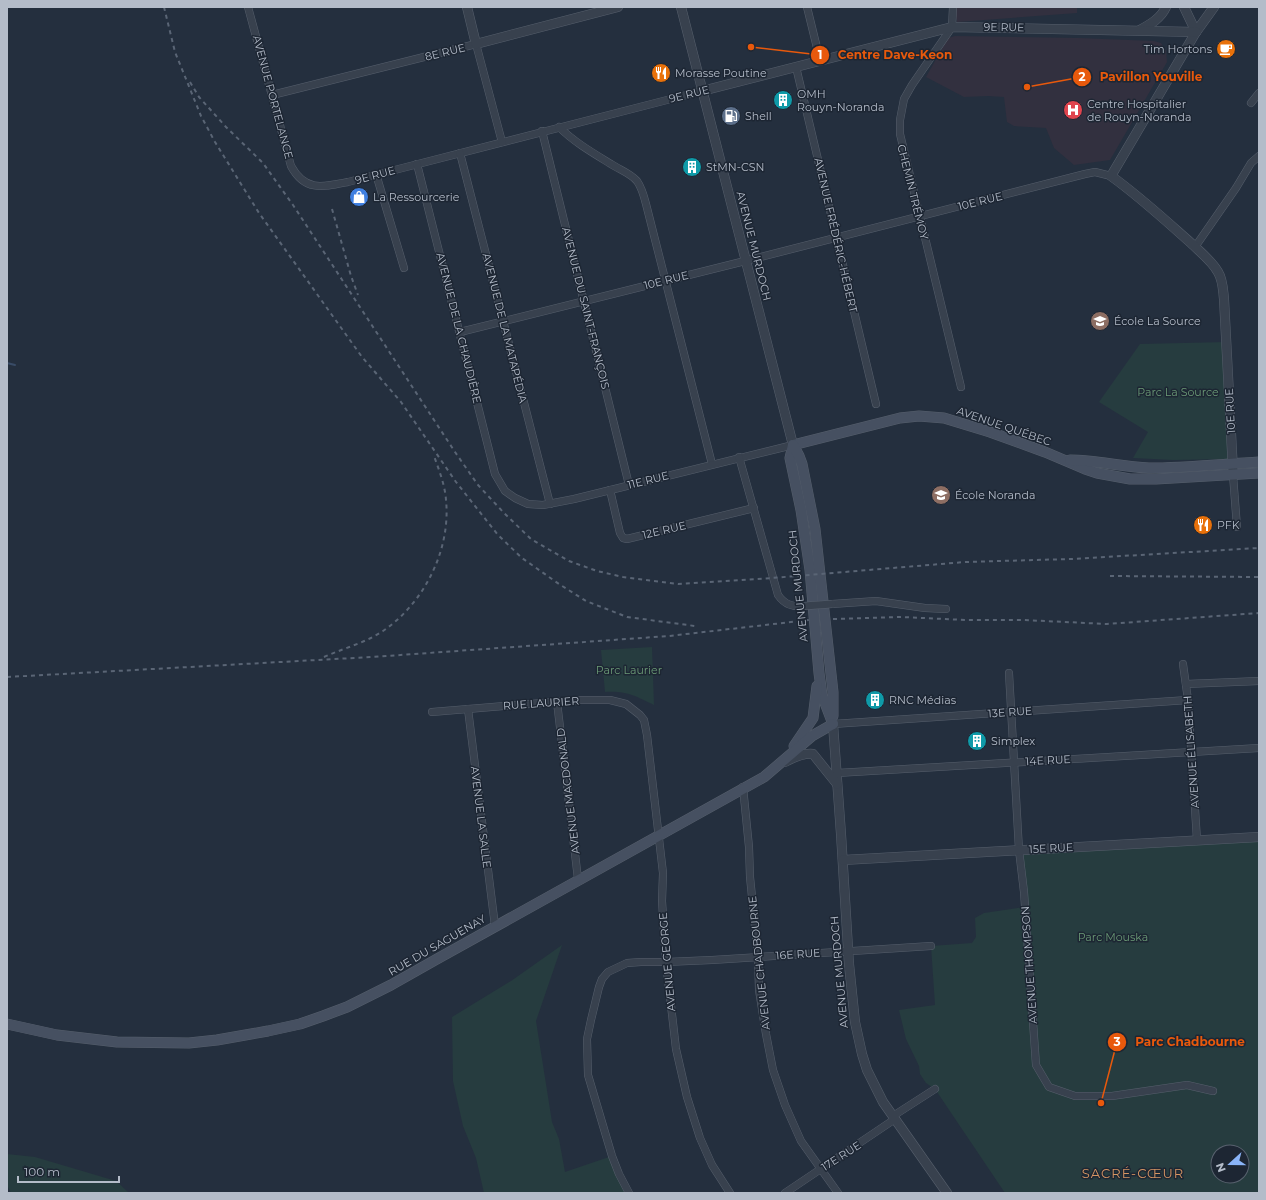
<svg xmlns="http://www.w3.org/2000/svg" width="1266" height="1200" font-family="Montserrat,sans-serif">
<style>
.medical{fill:#32303f}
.green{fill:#263c3f;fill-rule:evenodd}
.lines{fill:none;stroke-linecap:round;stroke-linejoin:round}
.stream{stroke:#394c67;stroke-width:2}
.minor-casing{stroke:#565f6c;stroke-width:8}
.tertiary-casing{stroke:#565f6c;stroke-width:10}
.secondary-casing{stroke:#565f6c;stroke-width:11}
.minor{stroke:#38414e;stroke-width:7}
.tertiary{stroke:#38414e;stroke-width:9}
.secondary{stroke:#465061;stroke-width:10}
.rail{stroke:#5a6575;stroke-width:2;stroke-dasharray:4 4;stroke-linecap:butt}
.minor-bridge-casing{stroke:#565f6c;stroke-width:8;stroke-linecap:butt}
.minor-bridge{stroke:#38414e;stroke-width:7}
.labels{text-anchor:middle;stroke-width:3;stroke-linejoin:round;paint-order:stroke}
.street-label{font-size:11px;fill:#b4bcc9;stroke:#1d2633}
.poi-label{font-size:11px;fill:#b4bcc9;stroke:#1d2633;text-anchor:start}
.park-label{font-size:11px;fill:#6b9a76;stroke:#1d2633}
.quarter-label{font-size:13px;letter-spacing:1px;fill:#d59563;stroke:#1d2633}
.leader{fill:none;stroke:#e8590c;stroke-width:1.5}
.callout-dot{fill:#e8590c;stroke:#1d2633;stroke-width:1.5}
.mark-label{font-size:12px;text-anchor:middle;font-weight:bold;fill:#fff}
.callout-label{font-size:12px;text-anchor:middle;font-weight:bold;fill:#e8590c;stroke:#1d2633;stroke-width:3;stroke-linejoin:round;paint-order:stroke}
</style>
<rect width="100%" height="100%" fill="#242f3e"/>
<g class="medical">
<polygon points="954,7 1077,7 1077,13 957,22"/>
<polygon points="955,36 1078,38 1154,41 1161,43 1166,51 1167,62 1110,160 1074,165 1054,148 1046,128 1014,126 1007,122 1004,97 988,96 964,97 926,77 948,38"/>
</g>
<g class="green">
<polygon points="1227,342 1228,459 1173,460 1133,458 1148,432 1099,402 1140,344"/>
<path d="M652,647L654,705C634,696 629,691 605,692L601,650Z"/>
<path d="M1257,837L1259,842V1193H1005L935,1089L926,1083L920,1074L919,1066L906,1039L899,1010L935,1005L931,946L972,943L976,937L975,918L984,913L1024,907L1019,850ZM1218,1152H1242V1176H1218Z"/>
<polygon points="562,945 536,1021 552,1122 559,1139 565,1172 612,1156 629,1193 484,1193 476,1158 463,1126 453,1081 452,1017 511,981"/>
<polygon points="7,1154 35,1157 116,1181 129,1193 11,1193 7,1185"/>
</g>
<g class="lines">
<polyline class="stream" points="7,363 15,365"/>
<defs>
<g id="minor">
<path d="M248,7L291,166C305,192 323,187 348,182L702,91"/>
<polyline points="807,7 820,60"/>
<polyline points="953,7 952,27 912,85 904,99 900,120 900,134 961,387"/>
<polyline points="796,67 876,404"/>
<polyline points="272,95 476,44 502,142"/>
<polyline points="1251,103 1259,93"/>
<path d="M559,127C574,142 593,153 611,164C620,170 630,173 637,181C642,188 644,196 646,204L712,464"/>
<polyline points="542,131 629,485"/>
<polyline points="460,153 550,504"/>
<polyline points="417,164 495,474 505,491 515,498 528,504 543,505 574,499 793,445"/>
<polyline points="376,174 404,268"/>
<polyline points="1195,247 1236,188 1251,163 1259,156"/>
<polyline points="460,332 745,261 1085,174 1095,172 1111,176"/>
<path d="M739,457L778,595C785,605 793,607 804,606"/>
<polyline points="1233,475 1237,527"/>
<polyline points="610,490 620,533 623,538 627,539 754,508"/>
<polyline points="832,604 876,601 925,608 946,609"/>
<polyline points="1183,664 1188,700 1197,840"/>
<polyline points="1009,673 1019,850 1024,892 1036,1065 1049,1087 1075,1096 1112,1096 1187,1085 1213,1091"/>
<polyline points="1186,684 1259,681"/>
<polyline points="557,702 578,879"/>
<polyline points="468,709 495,926"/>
<polyline points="432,712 578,700 610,700 626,704 640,715 644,720 647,735 663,873 662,901 666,962 676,1049 687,1097 700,1138 712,1165 730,1193"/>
<polyline points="833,724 1188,700"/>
<polyline points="837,773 1259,748"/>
<polyline points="743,787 749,847 750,877 758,956 759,990 766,1034 773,1070 785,1105 801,1141 838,1193"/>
<polyline points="893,1116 935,1089"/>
<polyline points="629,1193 619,1174 612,1156 588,1075 587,1039 591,1020 599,987 602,979 608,972 627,963 641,962 666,962 712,960 931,946"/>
<polyline points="785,1193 895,1119"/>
</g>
<g id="tertiary">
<polyline points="467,7 476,44 618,7"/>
<polyline points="681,7 793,445"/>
<polyline points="1184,7 1196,32"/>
<path d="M1214,7L1196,32L1111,176C1139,196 1165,220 1191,243C1200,252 1212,261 1218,272C1223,280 1223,290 1224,299L1233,471"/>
<path d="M1140,30C1151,24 1161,18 1166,7"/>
<polyline points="702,91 952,27 1196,32"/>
<polyline points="833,724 841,834 849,964 855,1022 862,1054 867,1070 883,1102 947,1193"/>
<path d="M785,762C794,757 803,753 813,754L837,784"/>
<polyline points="843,860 1259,837"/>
</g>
<g id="secondary">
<polyline points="793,445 900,418 919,416 944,418 990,432 1045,452 1085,469 1097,473 1130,479 1156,479 1259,473"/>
<polyline points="793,445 790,458 801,510 810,570 819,673 822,695 833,724"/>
<polyline points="793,445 799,456 802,464 815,529 833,692 833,716"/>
<path d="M1070,460C1096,460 1122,467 1149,468C1185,468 1223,464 1259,462"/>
<polyline points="794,746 813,718 817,686"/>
<polyline points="7,1024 57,1035 117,1042 189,1043 217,1040 268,1031 300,1024 323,1016 347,1007 391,985 437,959 764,777 812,736 833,724"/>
</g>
</defs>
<use href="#minor" class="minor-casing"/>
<use href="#tertiary" class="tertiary-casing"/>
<use href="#secondary" class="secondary-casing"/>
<use href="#minor" class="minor"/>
<use href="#tertiary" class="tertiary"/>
<use href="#secondary" class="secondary"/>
<g class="rail">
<polyline points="164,7 175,52 201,116 215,142 259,213 362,357 401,402 456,482 498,535 522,558 559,584 586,601 627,617 695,626"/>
<polyline points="190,82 199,97 226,127 263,163 293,205 455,452 478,485 504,513 531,539 548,549 569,561 597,571 623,577 678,584 772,578 965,562 1071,559 1259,548"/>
<polyline points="332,209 351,276 358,295"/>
<polyline points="1110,576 1259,577"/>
<polyline points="833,619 901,617 965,620 1023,620 1107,624 1259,613"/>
<path d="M324,657C344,648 365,643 383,631C424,603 451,550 446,500C445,485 439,470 434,456"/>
<polyline points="7,677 372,657 669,636 809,620"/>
</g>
<defs>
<polyline id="minor-bridge" points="804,606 832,604"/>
</defs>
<use href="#minor-bridge" class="minor-bridge-casing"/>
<use href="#minor-bridge" class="minor-bridge"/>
</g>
<defs>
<symbol id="cafe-disc" viewBox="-11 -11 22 22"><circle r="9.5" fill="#e8710a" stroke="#1d2633"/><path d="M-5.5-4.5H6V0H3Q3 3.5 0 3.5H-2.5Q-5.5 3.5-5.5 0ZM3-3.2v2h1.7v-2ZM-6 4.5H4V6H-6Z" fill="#fff"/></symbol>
<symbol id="restaurant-disc" viewBox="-11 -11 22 22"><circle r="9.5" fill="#e8710a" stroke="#1d2633"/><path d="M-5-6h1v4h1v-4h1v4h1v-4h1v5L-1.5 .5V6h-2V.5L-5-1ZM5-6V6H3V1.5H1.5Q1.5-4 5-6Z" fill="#fff"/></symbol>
<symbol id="building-disc" viewBox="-11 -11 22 22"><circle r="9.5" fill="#0f9aa8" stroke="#1d2633"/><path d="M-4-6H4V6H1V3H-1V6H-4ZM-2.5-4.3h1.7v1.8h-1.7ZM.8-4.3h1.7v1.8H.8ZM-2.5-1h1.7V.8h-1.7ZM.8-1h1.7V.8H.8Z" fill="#fff"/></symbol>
<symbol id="hospital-disc" viewBox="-11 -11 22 22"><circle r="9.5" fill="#e0444e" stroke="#1d2633"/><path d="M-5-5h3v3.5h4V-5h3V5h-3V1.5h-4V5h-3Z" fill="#fff"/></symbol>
<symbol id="fuel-disc" viewBox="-11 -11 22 22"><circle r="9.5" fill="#5c6f8a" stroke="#1d2633"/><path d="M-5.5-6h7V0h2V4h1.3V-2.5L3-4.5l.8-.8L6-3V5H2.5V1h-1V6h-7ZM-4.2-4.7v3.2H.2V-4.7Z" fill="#fff"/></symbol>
<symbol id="shop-disc" viewBox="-11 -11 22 22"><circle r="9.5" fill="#3f7fe0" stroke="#1d2633"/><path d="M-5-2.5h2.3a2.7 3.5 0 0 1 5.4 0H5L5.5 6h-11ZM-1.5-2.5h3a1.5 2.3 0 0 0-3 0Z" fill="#fff"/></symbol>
<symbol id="school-disc" viewBox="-11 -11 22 22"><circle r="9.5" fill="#8d6e63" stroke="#1d2633"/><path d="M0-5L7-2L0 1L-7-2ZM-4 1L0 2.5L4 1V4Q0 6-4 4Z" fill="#fff"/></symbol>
</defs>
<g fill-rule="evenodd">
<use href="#cafe-disc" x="1215" y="38" width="22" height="22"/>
<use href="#restaurant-disc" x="650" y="62" width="22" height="22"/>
<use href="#building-disc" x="772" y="89" width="22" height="22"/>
<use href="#hospital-disc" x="1062" y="99" width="22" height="22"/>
<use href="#fuel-disc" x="720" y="105" width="22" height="22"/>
<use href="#building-disc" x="681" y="156" width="22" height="22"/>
<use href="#shop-disc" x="348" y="186" width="22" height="22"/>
<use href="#school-disc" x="1089" y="310" width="22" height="22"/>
<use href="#school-disc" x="930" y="484" width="22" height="22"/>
<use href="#restaurant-disc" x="1192" y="514" width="22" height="22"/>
<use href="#building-disc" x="864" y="689" width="22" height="22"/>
<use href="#building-disc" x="966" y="730" width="22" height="22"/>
</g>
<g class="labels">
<g class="street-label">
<text transform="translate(1004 27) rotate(1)" y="4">9E RUE</text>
<text transform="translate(445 52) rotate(-14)" y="4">8E RUE</text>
<text transform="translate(689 94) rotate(-14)" y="4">9E RUE</text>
<text transform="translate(273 97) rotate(75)" y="4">AVENUE PORTELANCE</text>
<text transform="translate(375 175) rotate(-15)" y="4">9E RUE</text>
<text transform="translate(913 192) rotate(76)" y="4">CHEMIN TRÉMOY</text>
<text transform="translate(980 201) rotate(-14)" y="4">10E RUE</text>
<text transform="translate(836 235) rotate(77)" y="4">AVENUE FRÉDÉRIC-HÉBERT</text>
<text transform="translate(754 246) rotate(76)" y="4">AVENUE MURDOCH</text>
<text transform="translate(666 280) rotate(-14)" y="4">10E RUE</text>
<text transform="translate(586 308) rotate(76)" y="4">AVENUE DU SAINT-FRANÇOIS</text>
<text transform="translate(459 328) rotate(76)" y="4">AVENUE DE LA CHAUDIÈRE</text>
<text transform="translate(505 328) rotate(76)" y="4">AVENUE DE LA MATAPÉDIA</text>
<text transform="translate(1230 411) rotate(-93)" y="4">10E RUE</text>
<text transform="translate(1004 426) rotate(19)" y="4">AVENUE QUÉBEC</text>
<text transform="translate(648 480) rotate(-14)" y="4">11E RUE</text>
<text transform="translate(664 530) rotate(-13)" y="4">12E RUE</text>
<text transform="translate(798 586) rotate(-96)" y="4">AVENUE MURDOCH</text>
<text transform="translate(541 703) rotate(-4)" y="4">RUE LAURIER</text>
<text transform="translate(1010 712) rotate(-4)" y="4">13E RUE</text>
<text transform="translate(1191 752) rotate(-94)" y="4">AVENUE ÉLISABETH</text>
<text transform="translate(1048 760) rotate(-3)" y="4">14E RUE</text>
<text transform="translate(568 791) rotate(-97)" y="4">AVENUE MACDONALD</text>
<text transform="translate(481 817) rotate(83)" y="4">AVENUE LA SALLE</text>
<text transform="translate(1051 848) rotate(-3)" y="4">15E RUE</text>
<text transform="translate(437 945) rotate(-30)" y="4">RUE DU SAGUENAY</text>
<text transform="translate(798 954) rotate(-4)" y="4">16E RUE</text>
<text transform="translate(667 962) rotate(-95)" y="4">AVENUE GEORGE</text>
<text transform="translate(759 963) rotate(-96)" y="4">AVENUE CHADBOURNE</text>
<text transform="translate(1029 965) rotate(-94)" y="4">AVENUE THOMPSON</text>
<text transform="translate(839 972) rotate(-95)" y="4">AVENUE MURDOCH</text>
<text transform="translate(841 1156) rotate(-33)" y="4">17E RUE</text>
</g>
<g class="poi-label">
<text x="1212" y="53" text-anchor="end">Tim Hortons</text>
<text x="675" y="77">Morasse Poutine</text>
<text x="797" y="98">OMH<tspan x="797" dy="13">Rouyn-Noranda</tspan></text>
<text x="1087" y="108">Centre Hospitalier<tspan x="1087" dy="13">de Rouyn-Noranda</tspan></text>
<text x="745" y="120">Shell</text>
<text x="706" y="171">StMN-CSN</text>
<text x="373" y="201">La Ressourcerie</text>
<text x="1114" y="325">École La Source</text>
<text x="955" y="499">École Noranda</text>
<text x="1217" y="529">PFK</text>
<text x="889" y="704">RNC Médias</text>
<text x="991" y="745">Simplex</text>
</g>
<g class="park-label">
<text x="1178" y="396">Parc La Source</text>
<text x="629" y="674">Parc Laurier</text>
<text x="1113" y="941">Parc Mouska</text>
</g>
<g class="quarter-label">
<text x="1133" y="1178">SACRÉ-CŒUR</text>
</g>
</g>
<path class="leader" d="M751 47L820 55M1027 87L1082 77M1101 1103L1117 1042"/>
<g class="callout-dot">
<circle cx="751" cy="47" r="4"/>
<circle cx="1027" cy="87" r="4"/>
<circle cx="1101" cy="1103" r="4"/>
<circle cx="820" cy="55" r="10"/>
<circle cx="1082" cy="77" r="10"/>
<circle cx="1117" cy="1042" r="10"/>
</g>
<g class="mark-label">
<text x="820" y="59">1</text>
<text x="1082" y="81">2</text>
<text x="1117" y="1046">3</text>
</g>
<g class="callout-label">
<text x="895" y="59">Centre Dave-Keon</text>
<text x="1151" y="81">Pavillon Youville</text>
<text x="1190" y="1046">Parc Chadbourne</text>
</g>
<rect width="1266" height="1200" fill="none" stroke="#b4bcc9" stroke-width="16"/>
<g transform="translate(1230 1164) rotate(249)"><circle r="19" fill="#1d2633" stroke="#59626f"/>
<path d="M0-3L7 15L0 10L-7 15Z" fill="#8ab4f8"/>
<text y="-6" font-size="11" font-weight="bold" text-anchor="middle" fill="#b4bcc9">N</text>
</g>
<path d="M18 1176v6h101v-6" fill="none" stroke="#b4bcc9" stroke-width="2"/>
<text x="24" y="1176" font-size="12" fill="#b4bcc9" stroke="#1d2633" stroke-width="3" paint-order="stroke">100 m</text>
</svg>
